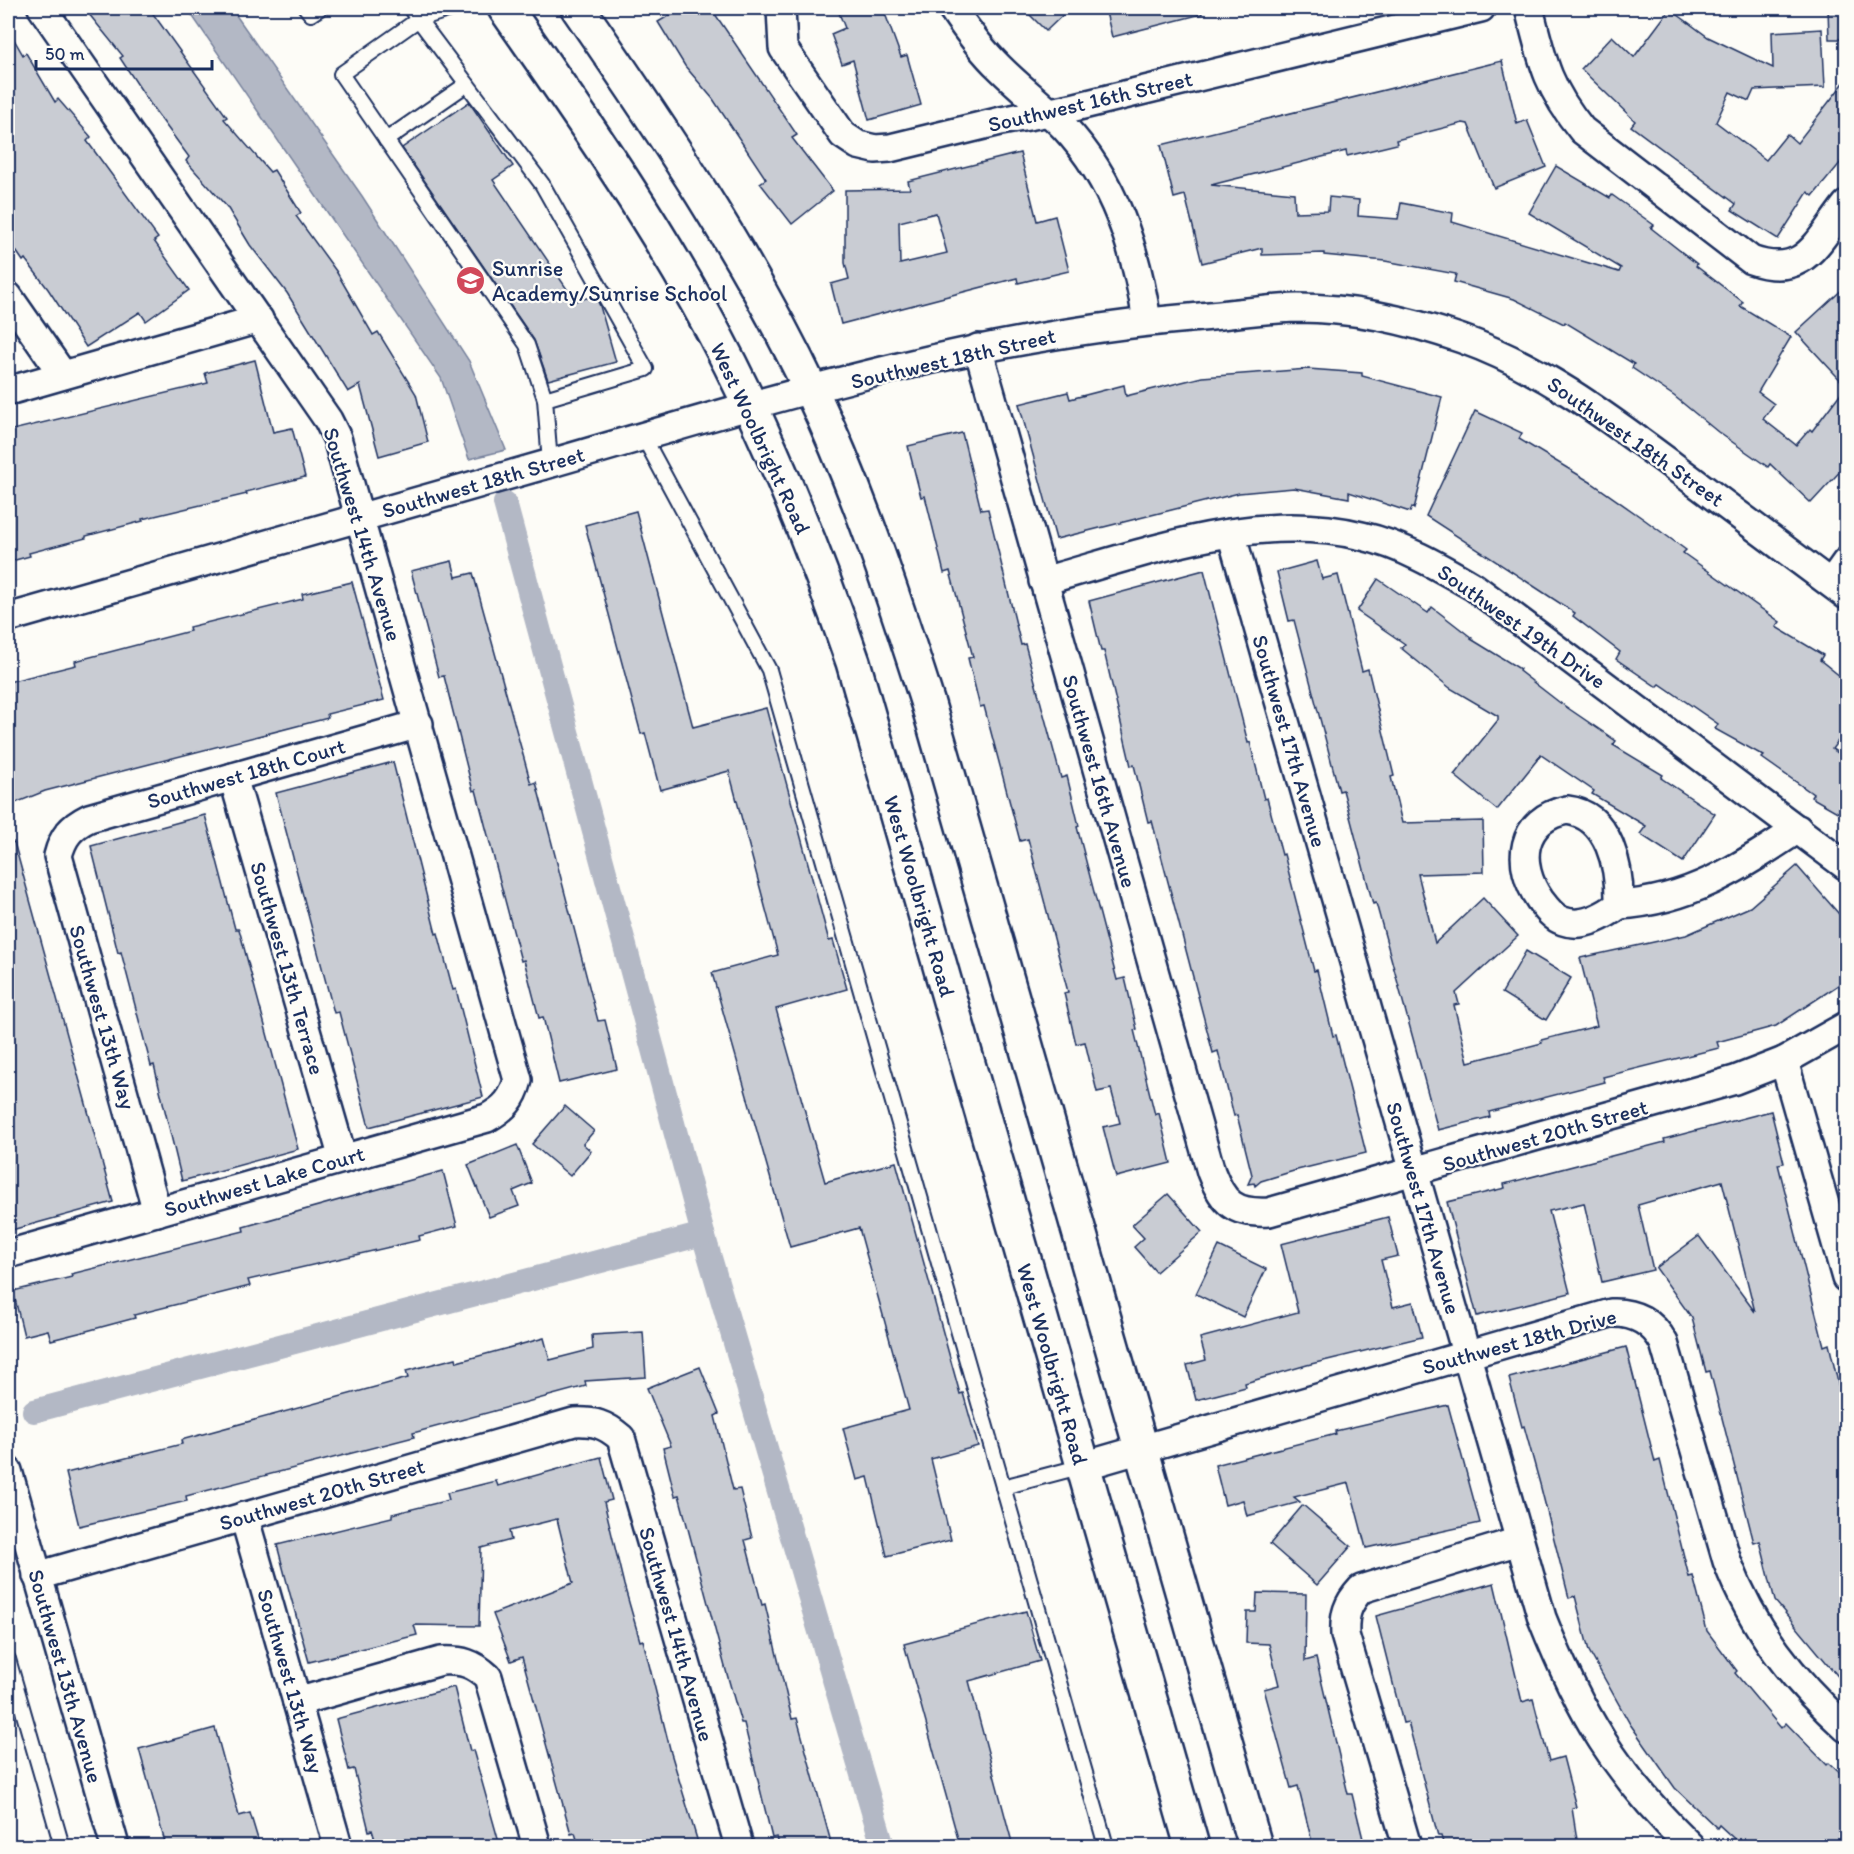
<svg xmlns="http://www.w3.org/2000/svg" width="1854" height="1854" font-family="Itim,sans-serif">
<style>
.water{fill:#b3b8c5;stroke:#76819c;stroke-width:1.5}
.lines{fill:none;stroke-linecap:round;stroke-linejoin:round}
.canal{stroke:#b3b8c5;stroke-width:24}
.building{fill:#c9ccd3;stroke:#1b2f5e;stroke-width:1.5;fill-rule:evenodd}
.lane-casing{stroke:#1b2f5e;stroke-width:18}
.street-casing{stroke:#1b2f5e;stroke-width:32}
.secondary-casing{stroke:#1b2f5e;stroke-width:38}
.lane{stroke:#fdfcf7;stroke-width:14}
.street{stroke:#fdfcf7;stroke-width:27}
.secondary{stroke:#fdfcf7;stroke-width:33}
.labels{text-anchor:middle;stroke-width:4.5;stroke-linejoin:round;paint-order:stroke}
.street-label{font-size:22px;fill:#1b2f5e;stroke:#fdfcf7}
.poi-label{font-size:22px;fill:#1b2f5e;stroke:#fdfcf7;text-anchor:start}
</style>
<rect width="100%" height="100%" fill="#fdfcf7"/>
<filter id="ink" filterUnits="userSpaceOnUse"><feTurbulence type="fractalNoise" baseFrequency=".0167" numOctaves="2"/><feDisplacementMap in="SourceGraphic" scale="12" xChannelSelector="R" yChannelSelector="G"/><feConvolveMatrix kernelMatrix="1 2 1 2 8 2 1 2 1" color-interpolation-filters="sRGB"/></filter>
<g filter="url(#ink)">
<polygon class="water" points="187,8 231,8 362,196 469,361 506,450 469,459 441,378"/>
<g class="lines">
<g class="canal">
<polyline points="505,503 703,1234 883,1846"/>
<polyline points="34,1411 703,1234"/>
</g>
</g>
<g class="building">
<polygon points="84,8 149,8 227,117 224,119 270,172 274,170 301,213 296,216 336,271 373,335 378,332 416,394 428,442 379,456 360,385 348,392 287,293 250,245 227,207 186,161 189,157 153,108 120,58 123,56"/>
<polygon points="682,8 711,8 797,135 792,138 833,191 792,224 760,183 766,179 713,99 685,66 658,22"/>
<polygon points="837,8 883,8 901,57 907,55 921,105 869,120 853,60 842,64 831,34 845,28"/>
<polygon points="1023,8 1070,8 1046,31"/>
<polygon points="1105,8 1201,8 1202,14 1112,37"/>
<polygon points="1828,8 1846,8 1846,39 1829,39"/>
<polygon points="1670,9 1708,37 1773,68 1772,32 1822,29 1825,87 1754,90 1749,101 1730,92 1716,122 1766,160 1787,134 1797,143 1846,80 1846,156 1813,196 1808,192 1778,239 1732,210 1736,204 1631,126 1635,121 1581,69 1612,36 1634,57"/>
<polygon points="8,29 23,55 26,53 55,102 58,99 91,137 87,141 158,238 154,241 189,290 146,321 140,312 86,347 48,289 25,259 23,261 8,239"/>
<polygon points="1502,61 1517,124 1527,120 1546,167 1494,188 1468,124 1463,123 1396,140 1397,144 1347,156 1346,151 1211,185 1294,193 1295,212 1328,211 1329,197 1359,200 1358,216 1398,219 1401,203 1453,213 1452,222 1619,272 1621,268 1529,213 1556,166 1610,198 1612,195 1654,225 1651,228 1697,264 1696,266 1743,302 1740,306 1791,337 1758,392 1774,404 1763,419 1796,445 1810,429 1812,431 1846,386 1796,332 1846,286 1846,465 1811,503 1770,464 1768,467 1718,432 1674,396 1632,368 1634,364 1565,322 1564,324 1514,299 1454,282 1456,274 1385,261 1324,255 1324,253 1262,255 1262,248 1202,263 1185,195 1174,198 1161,145"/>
<polygon points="469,102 513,166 493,180 575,301 595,296 600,306 616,362 548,380 534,340 402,148"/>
<path d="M1020,153L1037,221L1055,216L1069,271L1018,283L1017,278L841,324L831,284L849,279L845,263V190L910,189L908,181ZM936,213L947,253L900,264L899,222Z"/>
<polygon points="255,360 273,432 292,428 305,477 246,492 247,494 142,519 143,521 86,536 86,538 29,553 30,556 8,562 8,431 208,383 205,373"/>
<polygon points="1308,369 1362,373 1362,376 1442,397 1414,509 1412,507 1410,512 1349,492 1349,498 1294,488 1239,493 1056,539 1019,404 1068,392 1070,399 1124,385 1126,396 1202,377"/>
<polygon points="1475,411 1522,433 1519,439 1592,483 1645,520 1686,550 1683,553 1780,622 1776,627 1823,655 1820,660 1846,681 1846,730 1832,749 1846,758 1846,817 1811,797 1813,794 1762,758 1764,756 1715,729 1718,724 1660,684 1657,687 1616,659 1620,652 1573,616 1575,613 1426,516"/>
<polygon points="962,433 981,510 988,509 1021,645 1025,644 1061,778 1067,776 1079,826 1077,827 1117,980 1125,978 1137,1029 1134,1030 1155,1115 1159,1113 1171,1163 1116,1177 1103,1127 1120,1123 1111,1089 1097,1092 1085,1042 1076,1044 1064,993 1068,992 1028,839 1020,841 984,706 980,707 968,658 973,657 950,571 944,573 925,496 921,497 908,446"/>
<polygon points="636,511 693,727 766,708 829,941 833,940 847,989 776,1009 825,1182 896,1162 960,1394 963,1393 978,1446 931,1459 951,1540 887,1556 868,1477 857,1480 843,1428 909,1410 859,1228 790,1247 712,973 778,955 729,771 660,790 645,733 641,734 585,525"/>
<polygon points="452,561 456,577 473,573 531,784 536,782 598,1021 605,1020 617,1069 559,1083 543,1017 539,1018 524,960 521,961 476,790 473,791 444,676 439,677 411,571"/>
<polygon points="1317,561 1322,579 1338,575 1362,671 1368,669 1394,776 1391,777 1402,823 1483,821 1484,872 1418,874 1435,943 1483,898 1518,936 1456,993 1459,1004 1454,1005 1468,1062 1542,1043 1541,1040 1597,1026 1580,958 1686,935 1750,907 1797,866 1846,922 1846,980 1776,1026 1717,1042 1719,1048 1603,1077 1605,1082 1489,1112 1490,1117 1438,1130 1376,903 1373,904 1343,790 1339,791 1294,620 1289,621 1277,572"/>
<polygon points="1204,570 1248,743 1250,742 1264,799 1267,798 1282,855 1284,854 1314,971 1317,970 1333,1036 1336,1035 1366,1153 1297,1170 1261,1181 1255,1186 1254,1183 1248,1184 1252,1175 1237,1115 1234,1116 1218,1051 1213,1053 1152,821 1148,822 1134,765 1131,766 1104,651 1101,651 1089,601"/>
<polygon points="1378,579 1428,613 1432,607 1472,638 1471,639 1520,669 1519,671 1559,702 1616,741 1613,745 1663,775 1661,778 1715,814 1683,862 1640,834 1646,826 1592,794 1594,791 1541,755 1497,810 1454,775 1498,720 1498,716 1450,688 1401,648 1405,644 1357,611"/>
<polygon points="352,582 384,700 327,714 328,718 45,791 8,806 8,682 76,665 75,661 190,631 189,627 303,599 302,594"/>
<polygon points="393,762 436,934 438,933 453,990 456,989 483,1097 369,1127 339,1012 334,1013 276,793"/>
<polygon points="205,815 235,929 239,929 298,1149 182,1181 154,1065 151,1066 121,952 118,953 91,846"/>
<polygon points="14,842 113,1202 8,1231 8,843"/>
<polygon points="1526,951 1571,978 1546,1020 1502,993"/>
<polygon points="565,1106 594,1131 583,1144 591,1151 570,1176 532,1144"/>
<polygon points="1771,1111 1784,1163 1778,1164 1824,1346 1829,1344 1846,1417 1846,1686 1775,1601 1760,1541 1754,1543 1710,1371 1706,1372 1692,1318 1656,1268 1699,1236 1755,1312 1722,1181 1638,1205 1653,1270 1602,1282 1584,1203 1549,1211 1570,1293 1477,1316 1447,1202 1505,1188 1504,1184 1665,1142 1664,1139"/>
<polygon points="517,1145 532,1183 513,1191 519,1206 489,1217 468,1165"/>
<polygon points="443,1171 457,1226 419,1236 420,1240 248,1280 250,1286 134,1315 135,1318 79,1333 51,1340 48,1330 24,1336 13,1291 72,1277 71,1274 244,1231 243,1227"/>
<polygon points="1168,1194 1202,1232 1156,1272 1134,1247 1144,1238 1132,1225"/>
<polygon points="1388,1217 1398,1256 1381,1260 1393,1307 1413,1302 1422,1337 1307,1365 1245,1383 1246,1387 1196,1400 1187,1365 1206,1360 1200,1338 1298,1312 1281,1244"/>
<polygon points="1219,1246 1266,1269 1243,1317 1196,1294"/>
<polygon points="643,1332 646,1377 585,1381 586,1386 413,1433 414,1437 186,1496 187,1501 79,1526 66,1473 182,1444 181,1440 408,1378 406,1371 456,1358 457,1362 544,1338 550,1360 593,1349 592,1335"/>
<polygon points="1626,1347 1655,1462 1660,1460 1689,1577 1693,1576 1707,1631 1737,1671 1735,1673 1781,1728 1786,1723 1827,1765 1829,1763 1846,1779 1846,1846 1742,1846 1719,1825 1717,1828 1675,1788 1630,1724 1589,1651 1575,1596 1569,1598 1540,1484 1524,1426 1522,1427 1509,1378"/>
<polygon points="700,1367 719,1414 715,1416 733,1490 740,1489 752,1538 745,1540 762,1605 765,1604 792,1719 797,1718 832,1846 779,1846 777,1837 772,1838 744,1723 741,1723 725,1667 679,1495 675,1496 663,1448 671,1446 647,1388"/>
<polygon points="1448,1405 1480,1523 1366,1548 1349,1483 1294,1497 1300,1502 1247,1516 1243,1500 1225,1505 1215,1465 1336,1434 1335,1431"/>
<polygon points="601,1457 612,1500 604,1502 624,1585 640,1641 643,1640 671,1753 699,1846 579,1846 575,1833 571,1834 522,1657 511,1661 493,1614 573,1583 557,1519 509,1531 511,1540 481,1548 479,1626 414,1625 417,1635 309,1662 290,1594 277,1545 392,1517 392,1514 449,1500 447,1493 496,1481 498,1486"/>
<polygon points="1303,1505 1351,1546 1317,1585 1270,1544"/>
<polygon points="1494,1583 1522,1702 1533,1699 1549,1761 1563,1757 1576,1807 1572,1808 1578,1846 1444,1846 1441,1836 1438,1836 1408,1722 1403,1723 1376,1616"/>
<polygon points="1257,1593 1306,1594 1305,1661 1316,1658 1348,1794 1352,1794 1364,1843 1349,1846 1313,1846 1298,1786 1291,1788 1264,1689 1279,1685 1269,1644 1246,1643 1247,1612 1256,1612"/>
<polygon points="1026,1611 1040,1661 969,1681 1013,1846 960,1846 904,1644"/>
<polygon points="454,1687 470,1751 473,1750 500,1846 377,1846 372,1830 369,1831 354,1769 349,1770 336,1719"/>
<polygon points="215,1728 239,1816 250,1813 260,1846 166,1846 139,1749"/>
</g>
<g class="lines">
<defs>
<g id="lane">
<polyline points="306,8 311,14 320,8"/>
<polyline points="410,8 542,184 646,369 545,399 550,463"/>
<polyline points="454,8 419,19 341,74 527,345 545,399"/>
<polyline points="386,140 467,84"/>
<polyline points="643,436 769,670 1106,1846"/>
<polyline points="1003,1487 1083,1466"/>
<polyline points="8,1659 62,1846"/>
</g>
<g id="street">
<polyline points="781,8 783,48 843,135 858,145 875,149 890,148 1001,121 1071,108 1481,8"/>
<path d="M952,8C966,29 981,50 1000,68C1021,89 1044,106 1064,127C1115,181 1136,249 1147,321"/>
<path d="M1529,8C1542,60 1547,87 1582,130L1751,260C1805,279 1816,243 1846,205"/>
<polyline points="8,296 63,375"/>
<path d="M978,348L1211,1172C1223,1203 1234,1214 1269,1212L1735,1080L1784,1061L1846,1026"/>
<polyline points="8,391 259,319"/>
<path d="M1231,533L1542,1618C1580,1714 1616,1774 1690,1846"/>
<path d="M1043,581C1145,553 1255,510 1362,536C1402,545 1438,566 1474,587L1846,866"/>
<polyline points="1831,583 1846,562"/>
<path d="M8,618C188,566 368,515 548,464C759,403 971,336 1190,318C1226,315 1263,309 1298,308C1353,308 1411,321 1462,339C1541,367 1606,416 1672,465C1730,509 1788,552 1846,595"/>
<polyline points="233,777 343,1159"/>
<path d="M1567,810C1610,815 1620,868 1619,905C1604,916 1582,928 1563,921C1553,918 1546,908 1540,900C1515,864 1520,819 1567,810Z"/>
<path d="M1619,905C1689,901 1741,867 1798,829"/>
<polyline points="1784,1061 1846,1278"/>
<path d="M157,1212L58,856C63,836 71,827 89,818L419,724"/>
<path d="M8,1254L487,1118C505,1108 513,1099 518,1080L337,438L328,420L42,8"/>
<path d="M1083,1466L1611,1313C1635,1312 1653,1322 1664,1343L1727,1561C1753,1629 1793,1680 1846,1728"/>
<polyline points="8,1471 115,1846"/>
<polyline points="244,1516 338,1846"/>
<path d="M37,1576L574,1422C594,1421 605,1424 621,1438L739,1846"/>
<path d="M297,1702L441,1661C462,1660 473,1663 488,1677L537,1846"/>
<path d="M1407,1846L1345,1635C1344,1615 1347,1604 1361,1589L1519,1541"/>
</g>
<g id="secondary">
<path d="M505,8C585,122 667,239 730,364C778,460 818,560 853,662L1192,1846"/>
<path d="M578,8C663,131 746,254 811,390C859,492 894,597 928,704L1255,1846"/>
</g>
</defs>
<use href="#lane" class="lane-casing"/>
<use href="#street" class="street-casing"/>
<use href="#secondary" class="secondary-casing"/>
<use href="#lane" class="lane"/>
<use href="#street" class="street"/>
<use href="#secondary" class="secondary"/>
</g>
</g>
<defs>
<symbol id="school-disc" viewBox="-11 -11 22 22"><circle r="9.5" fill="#d1495b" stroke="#fdfcf7"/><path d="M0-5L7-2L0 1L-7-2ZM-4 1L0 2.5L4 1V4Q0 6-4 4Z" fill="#fff"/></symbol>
</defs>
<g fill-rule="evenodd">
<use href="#school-disc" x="454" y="264" width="33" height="33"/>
</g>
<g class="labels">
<g class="street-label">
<text transform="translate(1090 101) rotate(-13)" y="8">Southwest 16th Street</text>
<text transform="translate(953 358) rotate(-13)" y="8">Southwest 18th Street</text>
<text transform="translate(761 438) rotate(65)" y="8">West Woolbright Road</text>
<text transform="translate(1636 441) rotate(35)" y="8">Southwest 18th Street</text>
<text transform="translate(483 482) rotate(-16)" y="8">Southwest 18th Street</text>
<text transform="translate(363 534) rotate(73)" y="8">Southwest 14th Avenue</text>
<text transform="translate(1522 626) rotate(35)" y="8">Southwest 19th Drive</text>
<text transform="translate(1290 741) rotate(74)" y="8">Southwest 17th Avenue</text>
<text transform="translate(246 773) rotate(-16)" y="8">Southwest 18th Court</text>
<text transform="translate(1100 781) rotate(74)" y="8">Southwest 16th Avenue</text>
<text transform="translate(920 896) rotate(74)" y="8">West Woolbright Road</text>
<text transform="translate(288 968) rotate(74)" y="8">Southwest 13th Terrace</text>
<text transform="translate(103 1017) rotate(74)" y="8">Southwest 13th Way</text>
<text transform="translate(1545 1135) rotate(-16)" y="8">Southwest 20th Street</text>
<text transform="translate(264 1181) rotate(-16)" y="8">Southwest Lake Court</text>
<text transform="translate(1424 1208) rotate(74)" y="8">Southwest 17th Avenue</text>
<text transform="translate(1519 1341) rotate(-15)" y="8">Southwest 18th Drive</text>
<text transform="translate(1053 1364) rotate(74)" y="8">West Woolbright Road</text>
<text transform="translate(322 1494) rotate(-16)" y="8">Southwest 20th Street</text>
<text transform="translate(677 1634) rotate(74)" y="8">Southwest 14th Avenue</text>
<text transform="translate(66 1676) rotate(74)" y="8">Southwest 13th Avenue</text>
<text transform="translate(291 1681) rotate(74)" y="8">Southwest 13th Way</text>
</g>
<g class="poi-label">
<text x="492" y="276">Sunrise<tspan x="492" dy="25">Academy/Sunrise School</tspan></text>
</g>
</g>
<rect width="1854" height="1854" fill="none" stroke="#fdfcf7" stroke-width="30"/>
<rect x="15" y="15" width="1824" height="1824" fill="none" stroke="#1b2f5e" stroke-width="2" filter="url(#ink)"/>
<path d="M36 60v9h176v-9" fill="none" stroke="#1b2f5e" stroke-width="3"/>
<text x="45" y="60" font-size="18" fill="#1b2f5e" stroke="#fdfcf7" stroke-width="4.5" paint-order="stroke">50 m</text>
</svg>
